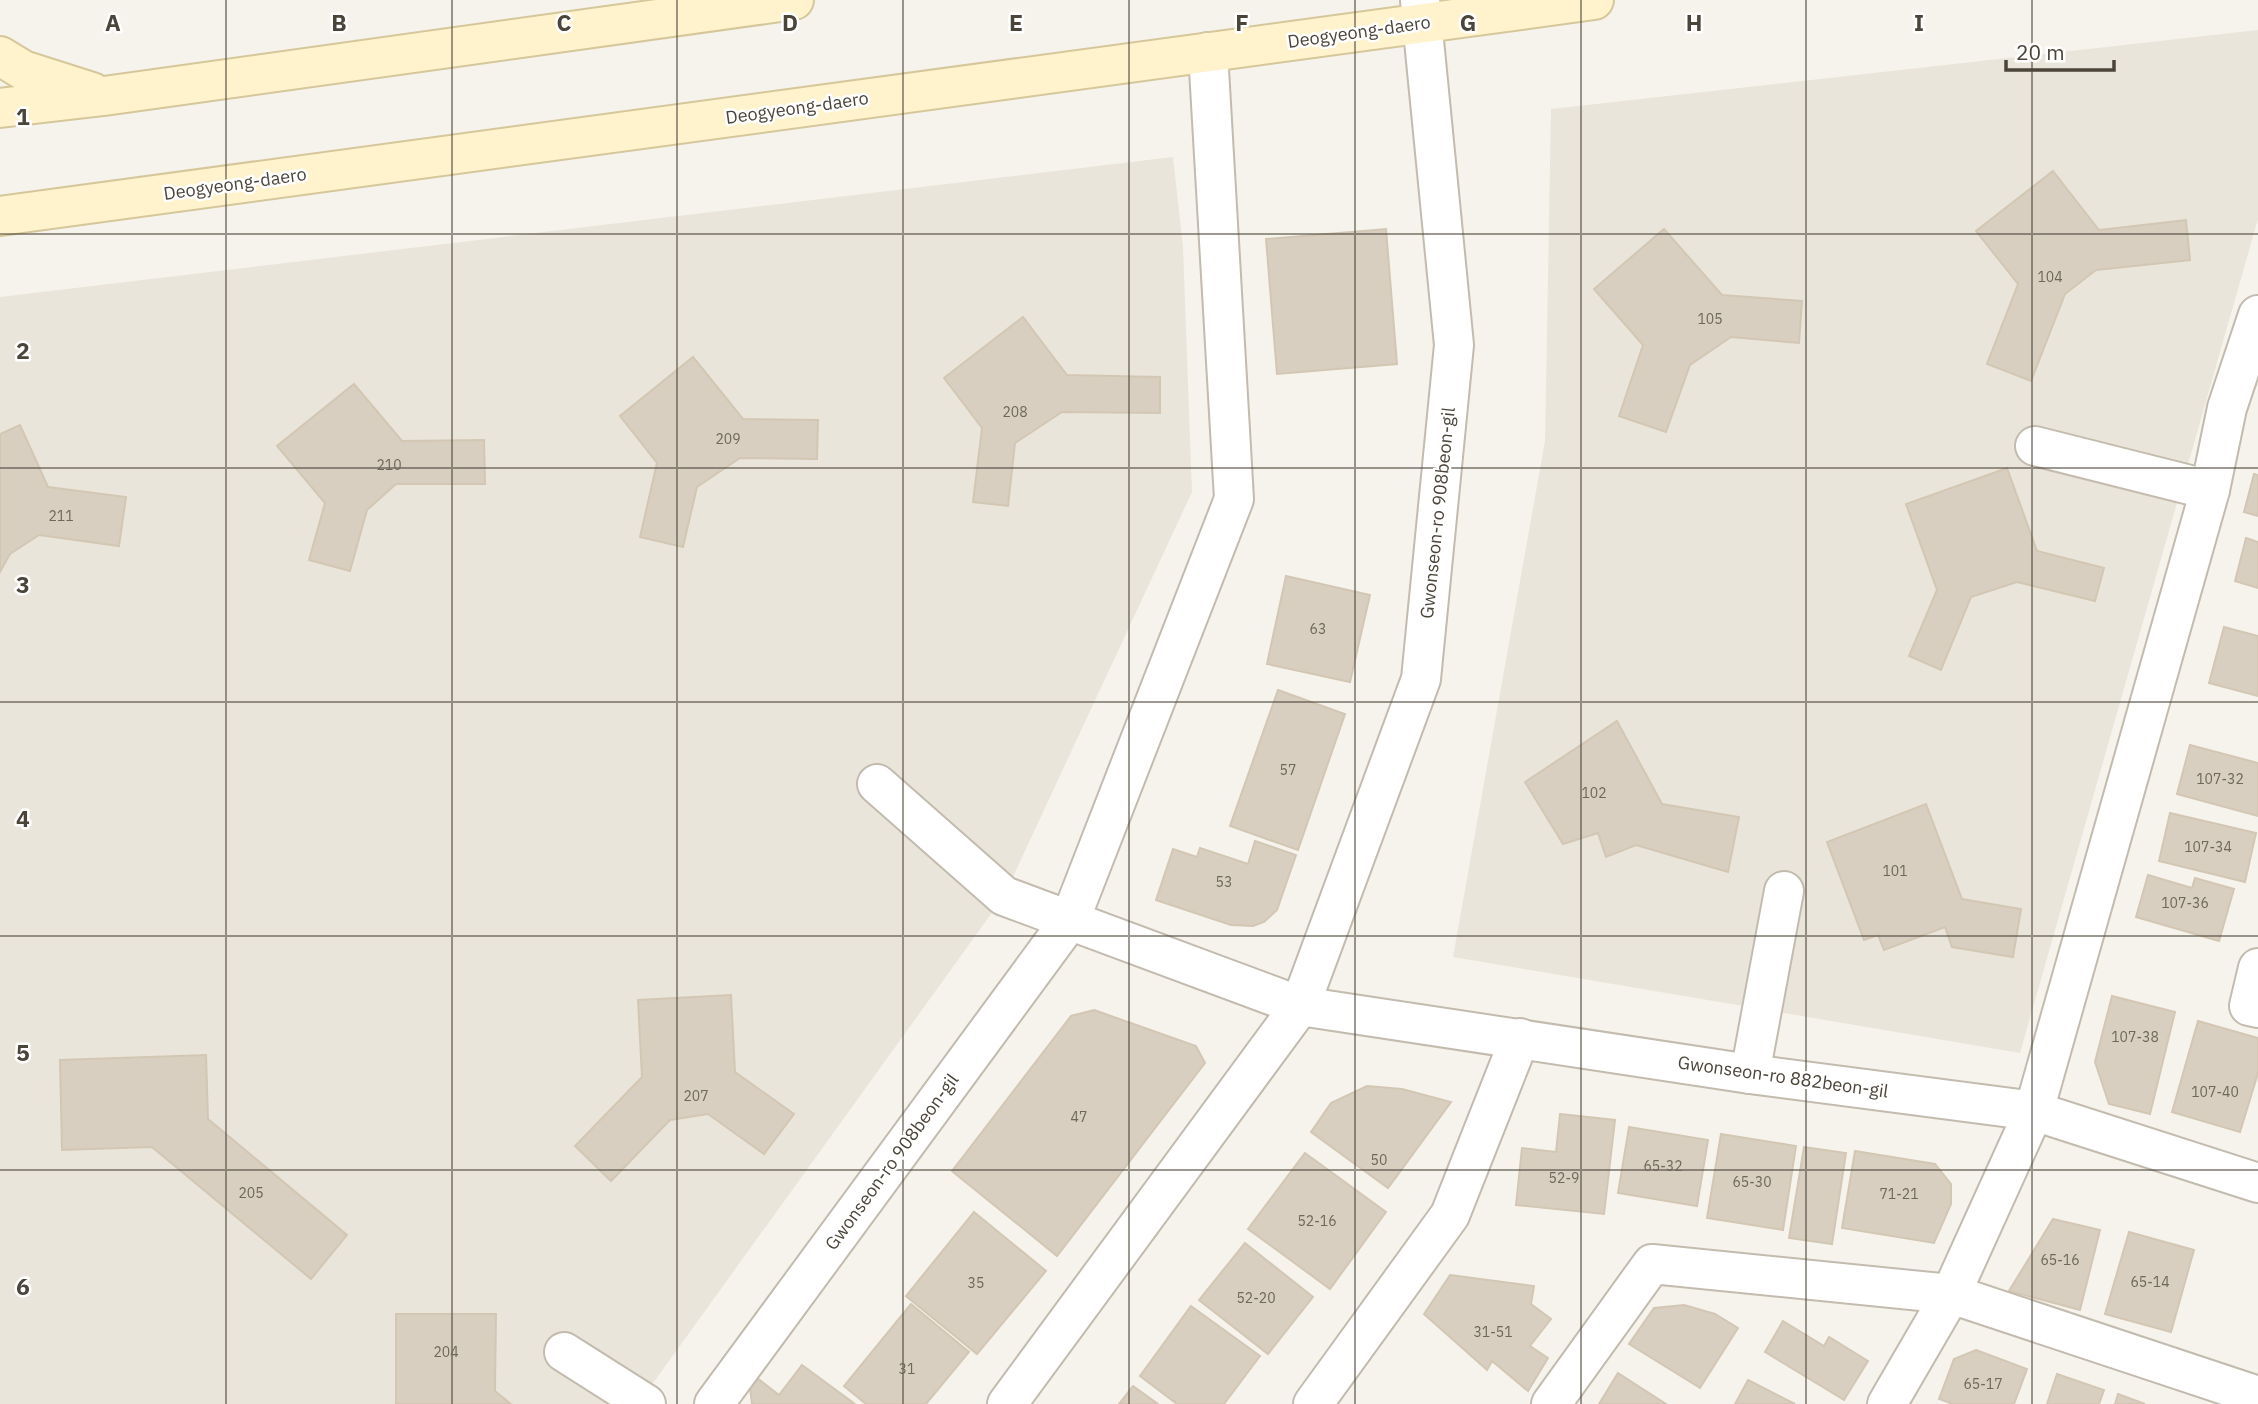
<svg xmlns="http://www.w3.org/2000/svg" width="2258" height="1404" font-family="'IBM Plex Sans',sans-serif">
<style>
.residential{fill:#eae5da}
.building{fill:#d8cfc1;stroke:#d3c7b4;stroke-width:2}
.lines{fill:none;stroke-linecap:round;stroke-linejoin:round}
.street-casing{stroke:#c2bbae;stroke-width:42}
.secondary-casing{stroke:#d6c79b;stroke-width:42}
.street{stroke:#fff;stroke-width:38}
.secondary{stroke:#fff3cd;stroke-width:38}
.grid{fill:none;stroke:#4b4439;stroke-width:2;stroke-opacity:0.55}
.labels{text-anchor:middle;stroke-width:5;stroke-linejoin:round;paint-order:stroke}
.number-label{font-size:14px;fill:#6e675b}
.street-label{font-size:18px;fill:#4b4439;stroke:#fff}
.grid-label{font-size:23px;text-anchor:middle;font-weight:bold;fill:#4b4439;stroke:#fff;stroke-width:5;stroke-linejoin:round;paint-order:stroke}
</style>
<rect width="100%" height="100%" fill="#f6f3ec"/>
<g class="residential">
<polygon points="2258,30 2258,219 2020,1053 1453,957 1545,441 1551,109"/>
<polygon points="1173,157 1183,247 1192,492 1004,896 638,1404 0,1404 0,297"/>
</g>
<g class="building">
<polygon points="2053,171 2099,230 2186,220 2190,260 2096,270 2065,294 2031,381 1987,364 2018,284 1976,231"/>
<polygon points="1386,229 1397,364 1277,374 1266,239"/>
<polygon points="1664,229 1722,295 1802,301 1799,343 1731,337 1690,365 1666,432 1619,416 1643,345 1594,289"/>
<polygon points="1023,317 1067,375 1160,377 1160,413 1062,412 1015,443 1008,506 973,502 982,428 944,378"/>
<polygon points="693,357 743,419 818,420 817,459 740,458 697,487 683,547 640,537 657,463 620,416"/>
<polygon points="354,384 402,441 484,440 485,484 396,484 367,510 350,571 309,560 325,503 277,446"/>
<polygon points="20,425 48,487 126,497 119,546 39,535 10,554 0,572 0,434"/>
<polygon points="2007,468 2037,551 2104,568 2095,601 2017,582 1971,597 1941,670 1909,656 1937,590 1906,504"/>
<polygon points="2254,474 2258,475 2258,516 2244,512"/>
<polygon points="2246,538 2258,542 2258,588 2235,581"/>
<polygon points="1286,576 1370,595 1350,682 1267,664"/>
<polygon points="2224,627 2258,636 2258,696 2209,683"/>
<polygon points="1278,690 1345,714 1298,850 1230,826"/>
<polygon points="1617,721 1662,804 1739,817 1728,872 1636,845 1606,857 1598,833 1563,844 1525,782"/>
<polygon points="2190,745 2258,763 2258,816 2177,794"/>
<polygon points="1926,804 1962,899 2021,909 2013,957 1952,947 1945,927 1884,950 1878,935 1864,940 1827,842"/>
<polygon points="2170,813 2256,833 2245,882 2159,861"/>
<polygon points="1255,841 1296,855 1277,910 1264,922 1253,926 1231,925 1156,900 1173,849 1197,857 1200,848 1248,864"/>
<polygon points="2148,875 2192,888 2195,878 2234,889 2219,941 2136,917"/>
<polygon points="731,995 735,1072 794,1114 764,1154 708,1114 670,1120 611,1181 575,1146 642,1077 638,1000"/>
<polygon points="2112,996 2175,1012 2150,1114 2109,1104 2095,1062"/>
<polygon points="1094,1010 1196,1046 1205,1063 1057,1256 952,1171 1071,1016"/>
<polygon points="2198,1021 2258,1038 2258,1073 2240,1132 2172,1112"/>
<polygon points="206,1055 208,1119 347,1235 311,1279 152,1147 62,1150 60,1060"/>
<polygon points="1367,1086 1402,1089 1451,1102 1388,1188 1311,1132 1331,1103"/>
<polygon points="1560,1114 1615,1120 1604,1214 1516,1205 1522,1148 1556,1152"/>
<polygon points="1629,1127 1708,1140 1697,1206 1618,1193"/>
<polygon points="1721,1134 1796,1146 1783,1230 1707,1218"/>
<polygon points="1804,1147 1846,1153 1832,1244 1789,1238"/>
<polygon points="1855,1151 1935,1164 1951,1184 1951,1204 1934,1243 1842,1228"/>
<polygon points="1305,1153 1386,1212 1330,1289 1248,1229"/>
<polygon points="974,1212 1046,1271 977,1354 906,1296"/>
<polygon points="2053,1219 2100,1230 2080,1310 2009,1291"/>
<polygon points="2129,1232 2194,1250 2171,1332 2105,1314"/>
<polygon points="1245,1243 1313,1297 1268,1354 1199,1300"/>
<polygon points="1450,1275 1534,1286 1531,1304 1551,1319 1530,1346 1548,1358 1528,1391 1492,1361 1487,1370 1424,1314"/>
<polygon points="911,1304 969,1352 926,1404 866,1404 844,1386"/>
<polygon points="1684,1305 1715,1314 1738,1328 1700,1388 1629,1344 1654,1308"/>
<polygon points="1191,1306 1260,1356 1224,1404 1177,1404 1140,1376"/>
<polygon points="396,1314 496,1314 495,1391 511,1404 396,1404"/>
<polygon points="1783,1321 1824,1346 1829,1337 1868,1361 1844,1400 1765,1352"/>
<polygon points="1976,1350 2027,1369 2014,1404 1953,1404 1939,1399 1954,1359"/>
<polygon points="802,1365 855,1404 752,1404 748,1371 779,1395"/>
<polygon points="1618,1373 1666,1404 1599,1404"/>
<polygon points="2057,1374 2104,1390 2099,1404 2047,1404"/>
<polygon points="1748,1380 1795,1404 1735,1404"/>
<polygon points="1133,1386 1158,1404 1119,1404"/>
<polygon points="2118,1394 2145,1404 2115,1404"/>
</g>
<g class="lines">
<defs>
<g id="street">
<polyline points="2035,446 2210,490"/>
<polyline points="877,784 1004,896 1300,1006 1750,1074 2034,1111 2258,1183"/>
<polyline points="2258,968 2249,1006 2258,1008"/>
<polyline points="1750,1074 1784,891"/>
<polyline points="564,1352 646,1404"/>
<polyline points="714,1404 1070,920 1234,499 1208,52"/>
<polyline points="1007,1404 1300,1006 1421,679 1454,345 1420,0"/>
<polyline points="1313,1404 1450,1215 1520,1038"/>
<polyline points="1551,1404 1652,1264 1951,1294 2258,1396"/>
<polyline points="1887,1404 1951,1294 2034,1111 2210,490 2227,408 2258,315"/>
</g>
<g id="secondary">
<polyline points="0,56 23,70 92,92"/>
<polyline points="0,108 104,96 794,0"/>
<polyline points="0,216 1594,0"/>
</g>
</defs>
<use href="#street" class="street-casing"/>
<use href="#secondary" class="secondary-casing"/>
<use href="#street" class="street"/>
<use href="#secondary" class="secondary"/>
</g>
<path class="grid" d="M226,0V1404M452,0V1404M677,0V1404M903,0V1404M1129,0V1404M1355,0V1404M1581,0V1404M1806,0V1404M2032,0V1404M0,234H2258M0,468H2258M0,702H2258M0,936H2258M0,1170H2258"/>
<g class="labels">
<g class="number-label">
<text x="2050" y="282">104</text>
<text x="1710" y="324">105</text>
<text x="1015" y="417">208</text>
<text x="728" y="444">209</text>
<text x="389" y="470">210</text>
<text x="61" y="521">211</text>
<text x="1318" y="634">63</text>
<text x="1288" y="775">57</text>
<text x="2220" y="784">107-32</text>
<text x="1594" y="798">102</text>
<text x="2208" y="852">107-34</text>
<text x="1895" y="876">101</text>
<text x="1224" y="887">53</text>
<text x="2185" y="908">107-36</text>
<text x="2135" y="1042">107-38</text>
<text x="2215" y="1097">107-40</text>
<text x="696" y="1101">207</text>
<text x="1079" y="1122">47</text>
<text x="1379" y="1165">50</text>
<text x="1663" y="1171">65-32</text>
<text x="1564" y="1183">52-9</text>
<text x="1752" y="1187">65-30</text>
<text x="251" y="1198">205</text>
<text x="1899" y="1199">71-21</text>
<text x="1317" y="1226">52-16</text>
<text x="2060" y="1265">65-16</text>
<text x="2150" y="1287">65-14</text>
<text x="976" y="1288">35</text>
<text x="1256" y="1303">52-20</text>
<text x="1493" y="1337">31-51</text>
<text x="446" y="1357">204</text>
<text x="907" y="1374">31</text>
<text x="1983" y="1389">65-17</text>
</g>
<g class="street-label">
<text transform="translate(1359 32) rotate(-8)" y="6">Deogyeong-daero</text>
<text transform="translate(797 108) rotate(-8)" y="6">Deogyeong-daero</text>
<text transform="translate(235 184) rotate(-8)" y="6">Deogyeong-daero</text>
<text transform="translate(1438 513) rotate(-84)" y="6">Gwonseon-ro 908beon-gil</text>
<text transform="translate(1783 1077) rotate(8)" y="6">Gwonseon-ro 882beon-gil</text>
<text transform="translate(892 1162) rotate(-54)" y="6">Gwonseon-ro 908beon-gil</text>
</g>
</g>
<g class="grid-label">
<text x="113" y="31">A</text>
<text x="339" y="31">B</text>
<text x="564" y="31">C</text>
<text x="790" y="31">D</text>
<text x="1016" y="31">E</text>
<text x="1242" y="31">F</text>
<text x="1468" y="31">G</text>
<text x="1694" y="31">H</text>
<text x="1919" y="31">I</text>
<text x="23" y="125">1</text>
<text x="23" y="359">2</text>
<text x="23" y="593">3</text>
<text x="23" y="827">4</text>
<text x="23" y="1061">5</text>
<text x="23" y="1295">6</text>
</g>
<path d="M2006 60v10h108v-10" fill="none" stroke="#4b4439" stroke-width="3.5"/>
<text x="2016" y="60" font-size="21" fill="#4b4439" stroke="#ffffff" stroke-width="5" paint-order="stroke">20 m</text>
</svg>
